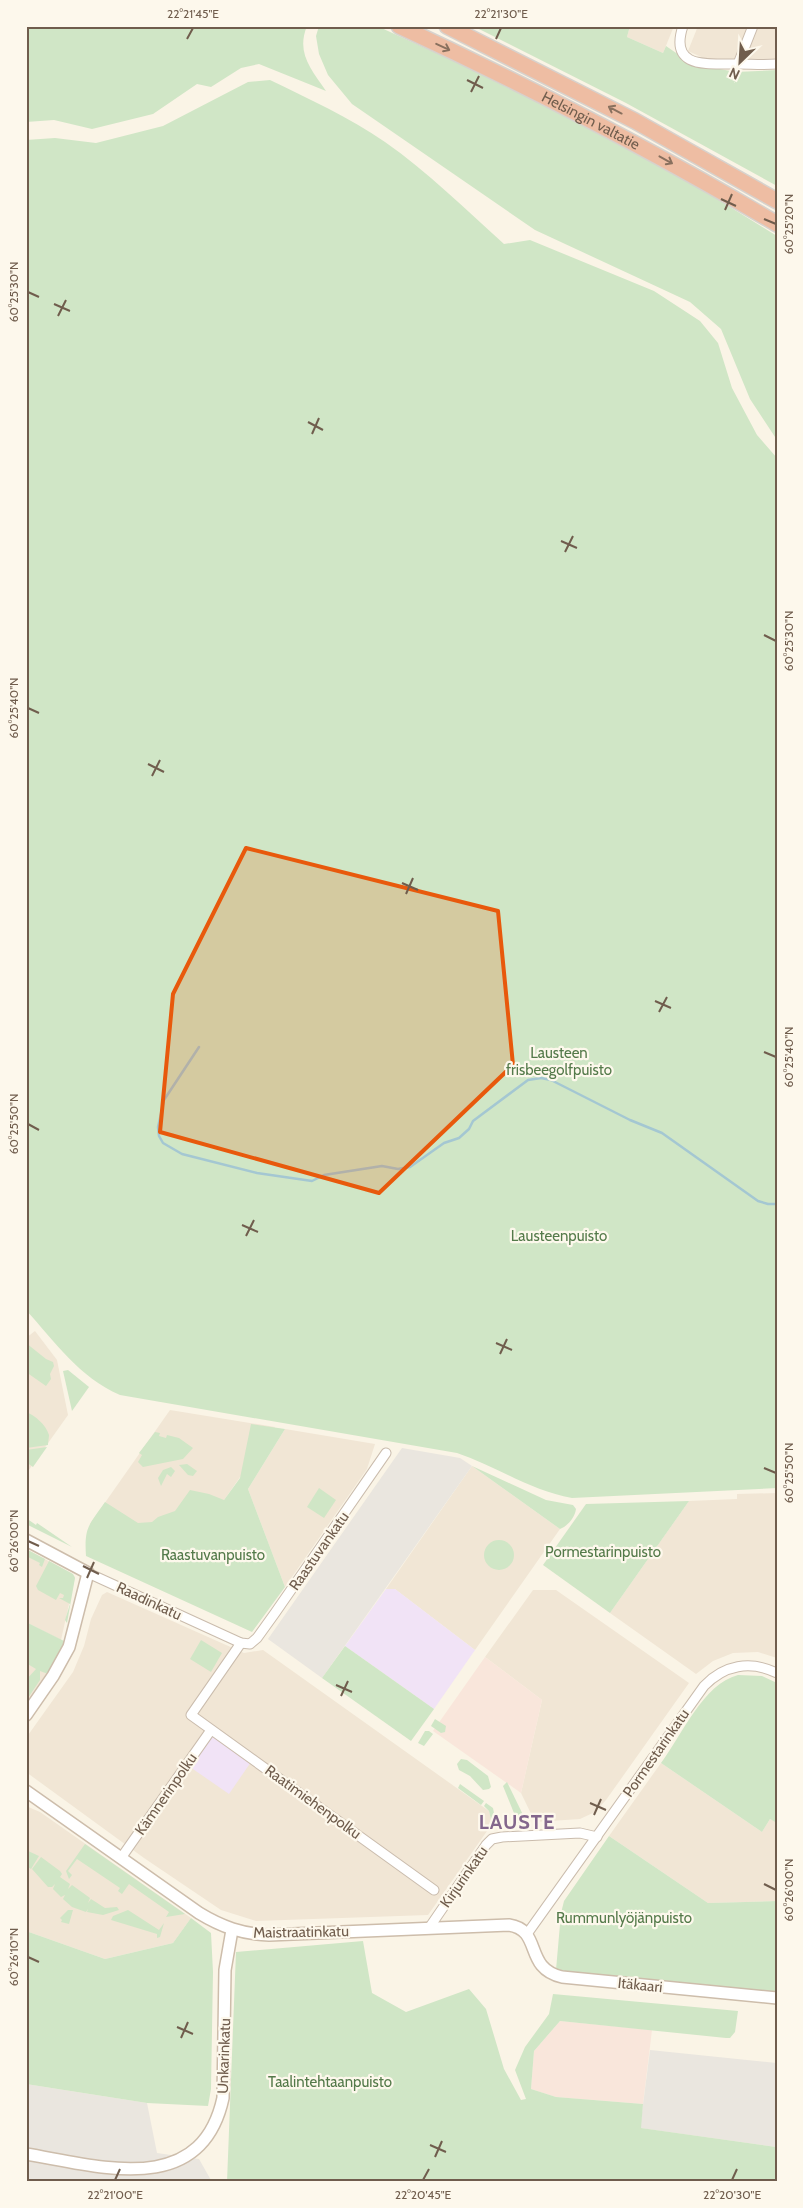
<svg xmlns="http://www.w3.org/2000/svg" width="803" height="2208" font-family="Cabin,sans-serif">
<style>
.residential{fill:#f1e6d5}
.commercial{fill:#f9e6db}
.industrial{fill:#eae6df}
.education{fill:#f1e3f6}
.green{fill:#d0e6c6}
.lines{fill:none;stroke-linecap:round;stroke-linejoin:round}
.stream{stroke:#a4c7d2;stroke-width:2.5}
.street-casing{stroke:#cabcad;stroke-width:11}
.secondary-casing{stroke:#cdbdab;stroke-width:14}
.highway-casing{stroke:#d7d2cd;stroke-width:18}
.street{stroke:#fff;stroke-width:9}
.secondary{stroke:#fff;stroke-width:11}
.highway{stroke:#eebda3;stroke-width:15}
.oneway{stroke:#89705e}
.marked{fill:#e8590c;fill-opacity:0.2;stroke:#e8590c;stroke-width:4;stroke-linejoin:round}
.ticks{fill:none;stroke:#705d4d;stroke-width:2}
.labels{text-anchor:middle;stroke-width:4.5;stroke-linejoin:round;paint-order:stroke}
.street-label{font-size:15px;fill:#705d4d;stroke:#fdf8ec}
.park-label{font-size:15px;fill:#547a4a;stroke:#fdf8ec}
.district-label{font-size:20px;font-weight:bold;letter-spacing:1px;fill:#83668c;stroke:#fdf8ec}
.neatline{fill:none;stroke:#705d4d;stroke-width:2}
.ticks-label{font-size:12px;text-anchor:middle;fill:#705d4d}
</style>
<rect width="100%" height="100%" fill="#faf4e6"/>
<g class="residential">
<polygon points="630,26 674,26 663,53 627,37"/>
<polygon points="698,26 750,26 735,60 710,61 688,51"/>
<polygon points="758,26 777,26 777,59 743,60"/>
<polygon points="35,1331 57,1360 68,1415 26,1474 26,1338"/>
<polygon points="170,1410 275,1427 173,1573 90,1524"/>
<polygon points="285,1429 375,1444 367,1469 285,1587 248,1489"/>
<polygon points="472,1466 560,1529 475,1650 395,1589 386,1589"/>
<polygon points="777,1493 777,1658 758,1652 733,1653 713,1661 696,1674 610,1613 689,1501 737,1499 737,1494"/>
<polygon points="26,1549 71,1573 75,1577 61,1640 26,1622"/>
<polygon points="533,1590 556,1590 689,1683 606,1800 595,1812 580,1819 535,1822 521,1793 542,1700 485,1657"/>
<polygon points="107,1592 244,1653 263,1650 489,1811 492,1824 428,1915 256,1921 221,1910 144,1858 26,1772 26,1738 73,1672 84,1646 91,1619 102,1595"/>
<polygon points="26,1663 48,1674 26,1705"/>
<polygon points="661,1763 762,1832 770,1819 777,1822 777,1901 708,1903 609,1836"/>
<polygon points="26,1806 40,1812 191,1918 173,1943 105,1959 26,1931"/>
</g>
<g class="commercial">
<polygon points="485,1657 542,1700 521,1793 433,1731"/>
<polygon points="560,2021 652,2030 643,2104 556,2097 531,2089 534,2051"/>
</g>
<g class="industrial">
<polygon points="402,1448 460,1458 472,1466 322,1678 268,1639"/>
<polygon points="650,2050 777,2063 776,2147 640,2128"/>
<polygon points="26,2084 147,2103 157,2153 199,2159 212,2182 26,2182"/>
</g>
<g class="education">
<polygon points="386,1589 395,1589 475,1650 434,1709 345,1646"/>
<polygon points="213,1735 251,1762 229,1794 190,1767"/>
</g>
<g class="green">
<path d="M26,26H307C296,53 311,69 326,91L259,64L241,68L211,87L197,84L153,114L92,129L54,120L26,122Z"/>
<polygon points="319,26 377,26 456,62 539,103 688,181 777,236 777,440 750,399 721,329 690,302 535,230 352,104 328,75 319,54 316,36"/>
<polygon points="473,26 630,26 627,37 663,53 666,46 692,64 736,72 777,70 777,186 626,103"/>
<path d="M270,80C309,99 349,117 385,142C428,172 465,209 504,244L530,240L654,291L700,321L718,343L732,388L757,435L777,458V1488L572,1498C531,1491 496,1466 457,1453L120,1395C79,1377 55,1342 26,1310V140L55,138L96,143L163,126L248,82Z"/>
<polygon points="26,1343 46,1359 53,1362 54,1366 50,1374 51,1379 46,1386 26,1372"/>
<polygon points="68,1370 89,1387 72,1411 63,1371"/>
<path d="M26,1412C35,1415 46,1425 49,1435C49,1437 48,1443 48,1445L26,1448Z"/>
<path d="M251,1424L285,1429L248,1489L285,1587L252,1632L86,1556C84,1527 89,1525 105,1502L138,1523L152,1522L158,1517L175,1511L190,1490L209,1494L224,1500L240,1478Z"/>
<polygon points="155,1432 160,1433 159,1436 166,1438 167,1435 179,1438 193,1448 183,1459 143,1467 138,1462 142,1455 139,1453"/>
<polygon points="47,1447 33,1467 26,1462 26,1450"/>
<polygon points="187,1464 197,1471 193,1476 188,1475 179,1465"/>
<path d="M472,1466L546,1500L573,1505L576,1509C575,1517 568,1526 560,1529Z"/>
<polygon points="171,1467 175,1471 171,1477 167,1474 161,1486 158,1478 163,1470"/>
<polygon points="319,1488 336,1500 324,1518 307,1507"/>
<polygon points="689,1501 610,1613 543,1565 586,1504"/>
<polygon points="26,1518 36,1525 37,1523 72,1547 26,1524"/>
<circle cx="499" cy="1555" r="15"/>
<polygon points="26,1549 45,1559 42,1567 39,1565 40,1563 26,1556"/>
<polygon points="49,1561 73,1574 75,1578 67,1623 65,1620 70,1604 59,1598 63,1598 64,1595 60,1593 56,1600 38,1590 36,1586"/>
<polygon points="26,1622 66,1642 48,1674 40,1671 40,1680 26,1701 26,1693 29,1689 26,1687 26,1680 36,1669 26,1663"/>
<polygon points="201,1640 222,1653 211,1672 190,1659"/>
<polygon points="345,1646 434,1709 411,1741 322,1678"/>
<path d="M738,1675L762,1676L777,1683V1823L770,1819L762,1832L661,1763C682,1735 703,1684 738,1675Z"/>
<polygon points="435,1719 446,1726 445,1732 441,1733 431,1726"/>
<polygon points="425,1731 429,1731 433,1734 424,1746 418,1743"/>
<polygon points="461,1759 467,1760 488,1776 491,1787 489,1789 483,1790 470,1776 459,1770 457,1764"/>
<polygon points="507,1782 508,1784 527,1823 518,1823 503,1786"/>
<polygon points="460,1784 484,1801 481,1805 458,1788"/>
<polygon points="486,1803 493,1808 496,1824 492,1824 489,1811 484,1806"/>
<polygon points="609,1836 708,1903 777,1901 777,1993 556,1970 561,1913 564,1901"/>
<polygon points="85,1844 185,1914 166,1917 169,1912 129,1884 122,1894 118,1891 120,1888 77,1859 68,1871 72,1875 69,1879 66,1871"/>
<polygon points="26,1850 39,1856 31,1869 26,1866"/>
<polygon points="41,1857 60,1871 62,1874 60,1877 70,1884 68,1889 72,1885 90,1898 88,1903 91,1899 105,1908 117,1907 119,1910 103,1915 87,1912 88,1909 86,1912 72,1907 63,1899 65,1895 61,1897 53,1889 55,1884 52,1887 48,1887 32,1869"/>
<polygon points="68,1910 73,1910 69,1924 61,1922 62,1920 60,1918"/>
<polygon points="128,1910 159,1930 164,1923 160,1937 157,1938 157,1934 111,1920 113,1916"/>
<polygon points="191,1918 211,1933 213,1972 211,2089 208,2106 147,2103 26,2084 26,1931 105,1959 173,1943"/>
<polygon points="363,1941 372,1993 406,2012 469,1989 486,2009 504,2069 521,2100 526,2099 515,2070 525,2047 549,2014 553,1994 738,2011 735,2032 730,2038 726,2038 560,2021 534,2051 531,2089 556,2097 643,2104 641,2128 776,2147 777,2142 777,2182 227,2182 236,1952"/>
</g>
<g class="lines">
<polyline class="stream" points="199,1047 164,1100 158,1127 159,1136 163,1143 182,1154 257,1173 312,1181 324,1175 382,1166 398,1169 410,1167 444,1143 459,1138 469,1129 473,1121 528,1080 541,1078 551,1080 630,1120 662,1133 758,1201 768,1204 777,1204"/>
<defs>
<g id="street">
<path d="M683,26C668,71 711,63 738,64C751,64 764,65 777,64"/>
<polyline points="738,64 753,26"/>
<polyline points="88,1573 241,1643 250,1644 257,1638 275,1613 386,1453"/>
<polyline points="241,1643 191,1715 434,1890"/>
<polyline points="121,1858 211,1730"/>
<polyline points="429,1928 486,1845 492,1839 502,1837 580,1833 597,1837"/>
<path d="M527,1934L704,1686C724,1665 750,1660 777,1673"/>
</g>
<g id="secondary">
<polyline points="26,1540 88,1573 69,1647 53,1676 26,1715"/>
<path d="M26,1791L199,1913C222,1927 242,1934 269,1935L509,1925C543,1930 523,1968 562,1977L777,1998"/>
<path d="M26,2154C98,2166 201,2199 223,2098L225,1970L232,1930"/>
</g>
<g id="highway">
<path id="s1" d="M399,26C528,86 654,151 777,224"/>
<polyline points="447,26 635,121 777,201"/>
</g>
</defs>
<use href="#street" class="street-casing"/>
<use href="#secondary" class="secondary-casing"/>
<use href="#highway" class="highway-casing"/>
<use href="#street" class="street"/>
<use href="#secondary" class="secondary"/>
<use href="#highway" class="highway"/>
</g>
<defs><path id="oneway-shaft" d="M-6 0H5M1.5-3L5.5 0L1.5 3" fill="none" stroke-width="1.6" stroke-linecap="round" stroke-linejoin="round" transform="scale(1.25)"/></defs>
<g class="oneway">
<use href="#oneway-shaft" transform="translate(443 47) rotate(25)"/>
<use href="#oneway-shaft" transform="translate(615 110) rotate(-152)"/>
<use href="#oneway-shaft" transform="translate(666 160) rotate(29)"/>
</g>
<path class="marked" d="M246,848L498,911L513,1065L379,1193L160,1132L173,994Z"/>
<path class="ticks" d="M187,39L193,28M496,39L501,28M467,80L483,88M471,92L479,76M721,199L736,206M725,210L732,194M764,219L776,224M28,292L39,297M54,304L70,311M58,316L66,300M308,422L323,430M312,434L319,418M561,541L577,548M565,552L573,536M764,635L776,641M28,708L39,713M148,764L164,772M152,776L160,760M402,883L418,890M406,894L413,878M655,1001L671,1008M659,1012L667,997M764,1052L776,1057M28,1124L39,1130M242,1225L258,1232M246,1236L254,1220M496,1343L512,1350M500,1354L507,1339M764,1468L776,1473M28,1541L39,1546M83,1566L99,1574M87,1578L94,1562M336,1685L352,1692M341,1696L348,1681M590,1803L606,1810M594,1815L601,1799M764,1884L776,1890M28,1957L39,1962M177,2027L193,2034M181,2038L188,2022M430,2145L446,2152M435,2157L442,2141M115,2180L120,2169M423,2180L429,2169M732,2180L737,2169"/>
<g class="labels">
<g class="street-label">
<text dy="5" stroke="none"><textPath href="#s1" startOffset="214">Helsingin valtatie</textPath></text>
<text transform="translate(319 1551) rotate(-55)" y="5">Raastuvankatu</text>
<text transform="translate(149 1601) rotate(25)" y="5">Raadinkatu</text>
<text transform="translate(656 1753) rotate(-55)" y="5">Pormestarinkatu</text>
<text transform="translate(166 1794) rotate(-55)" y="5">Kämnerinpolku</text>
<text transform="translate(313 1802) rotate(36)" y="5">Raatimiehenpolku</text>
<text transform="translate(464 1877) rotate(-55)" y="5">Kirjurinkatu</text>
<text transform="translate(301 1932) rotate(-1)" y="5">Maistraatinkatu</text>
<text transform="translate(640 1985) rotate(6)" y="5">Itäkaari</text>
<text transform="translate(224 2056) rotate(-88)" y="5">Unkarinkatu</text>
</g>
<g class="park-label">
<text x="559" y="1058">Lausteen<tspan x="559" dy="17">frisbeegolfpuisto</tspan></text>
<text x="559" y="1241">Lausteenpuisto</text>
<text x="603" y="1557">Pormestarinpuisto</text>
<text x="213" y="1560">Raastuvanpuisto</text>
<text x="624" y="1923">Rummunlyöjänpuisto</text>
<text x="330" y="2087">Taalintehtaanpuisto</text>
</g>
<g class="district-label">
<text x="517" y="1829">LAUSTE</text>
</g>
</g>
<rect width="803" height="2208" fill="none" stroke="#fdf8ec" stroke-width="55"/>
<g transform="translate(740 62) rotate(205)" stroke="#fdf8ec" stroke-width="4" paint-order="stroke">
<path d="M0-4L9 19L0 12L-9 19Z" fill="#705d4d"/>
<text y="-8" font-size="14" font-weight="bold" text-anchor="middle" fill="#705d4d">N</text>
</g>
<rect x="28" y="28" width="748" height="2152" class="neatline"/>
<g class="ticks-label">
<text x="193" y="18">22°21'45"E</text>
<text x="501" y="18">22°21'30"E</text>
<text transform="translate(789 224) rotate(-90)" y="4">60°25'20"N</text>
<text transform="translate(14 292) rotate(-90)" y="4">60°25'30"N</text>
<text transform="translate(789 641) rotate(-90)" y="4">60°25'30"N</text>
<text transform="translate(14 708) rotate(-90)" y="4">60°25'40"N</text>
<text transform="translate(789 1057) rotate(-90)" y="4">60°25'40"N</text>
<text transform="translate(14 1124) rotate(-90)" y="4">60°25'50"N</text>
<text transform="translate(789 1473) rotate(-90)" y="4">60°25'50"N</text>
<text transform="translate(14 1541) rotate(-90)" y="4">60°26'00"N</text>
<text transform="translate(789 1890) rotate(-90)" y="4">60°26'00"N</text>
<text transform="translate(14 1957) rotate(-90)" y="4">60°26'10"N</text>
<text x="115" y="2199">22°21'00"E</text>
<text x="423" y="2199">22°20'45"E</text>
<text x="732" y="2199">22°20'30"E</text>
</g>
</svg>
